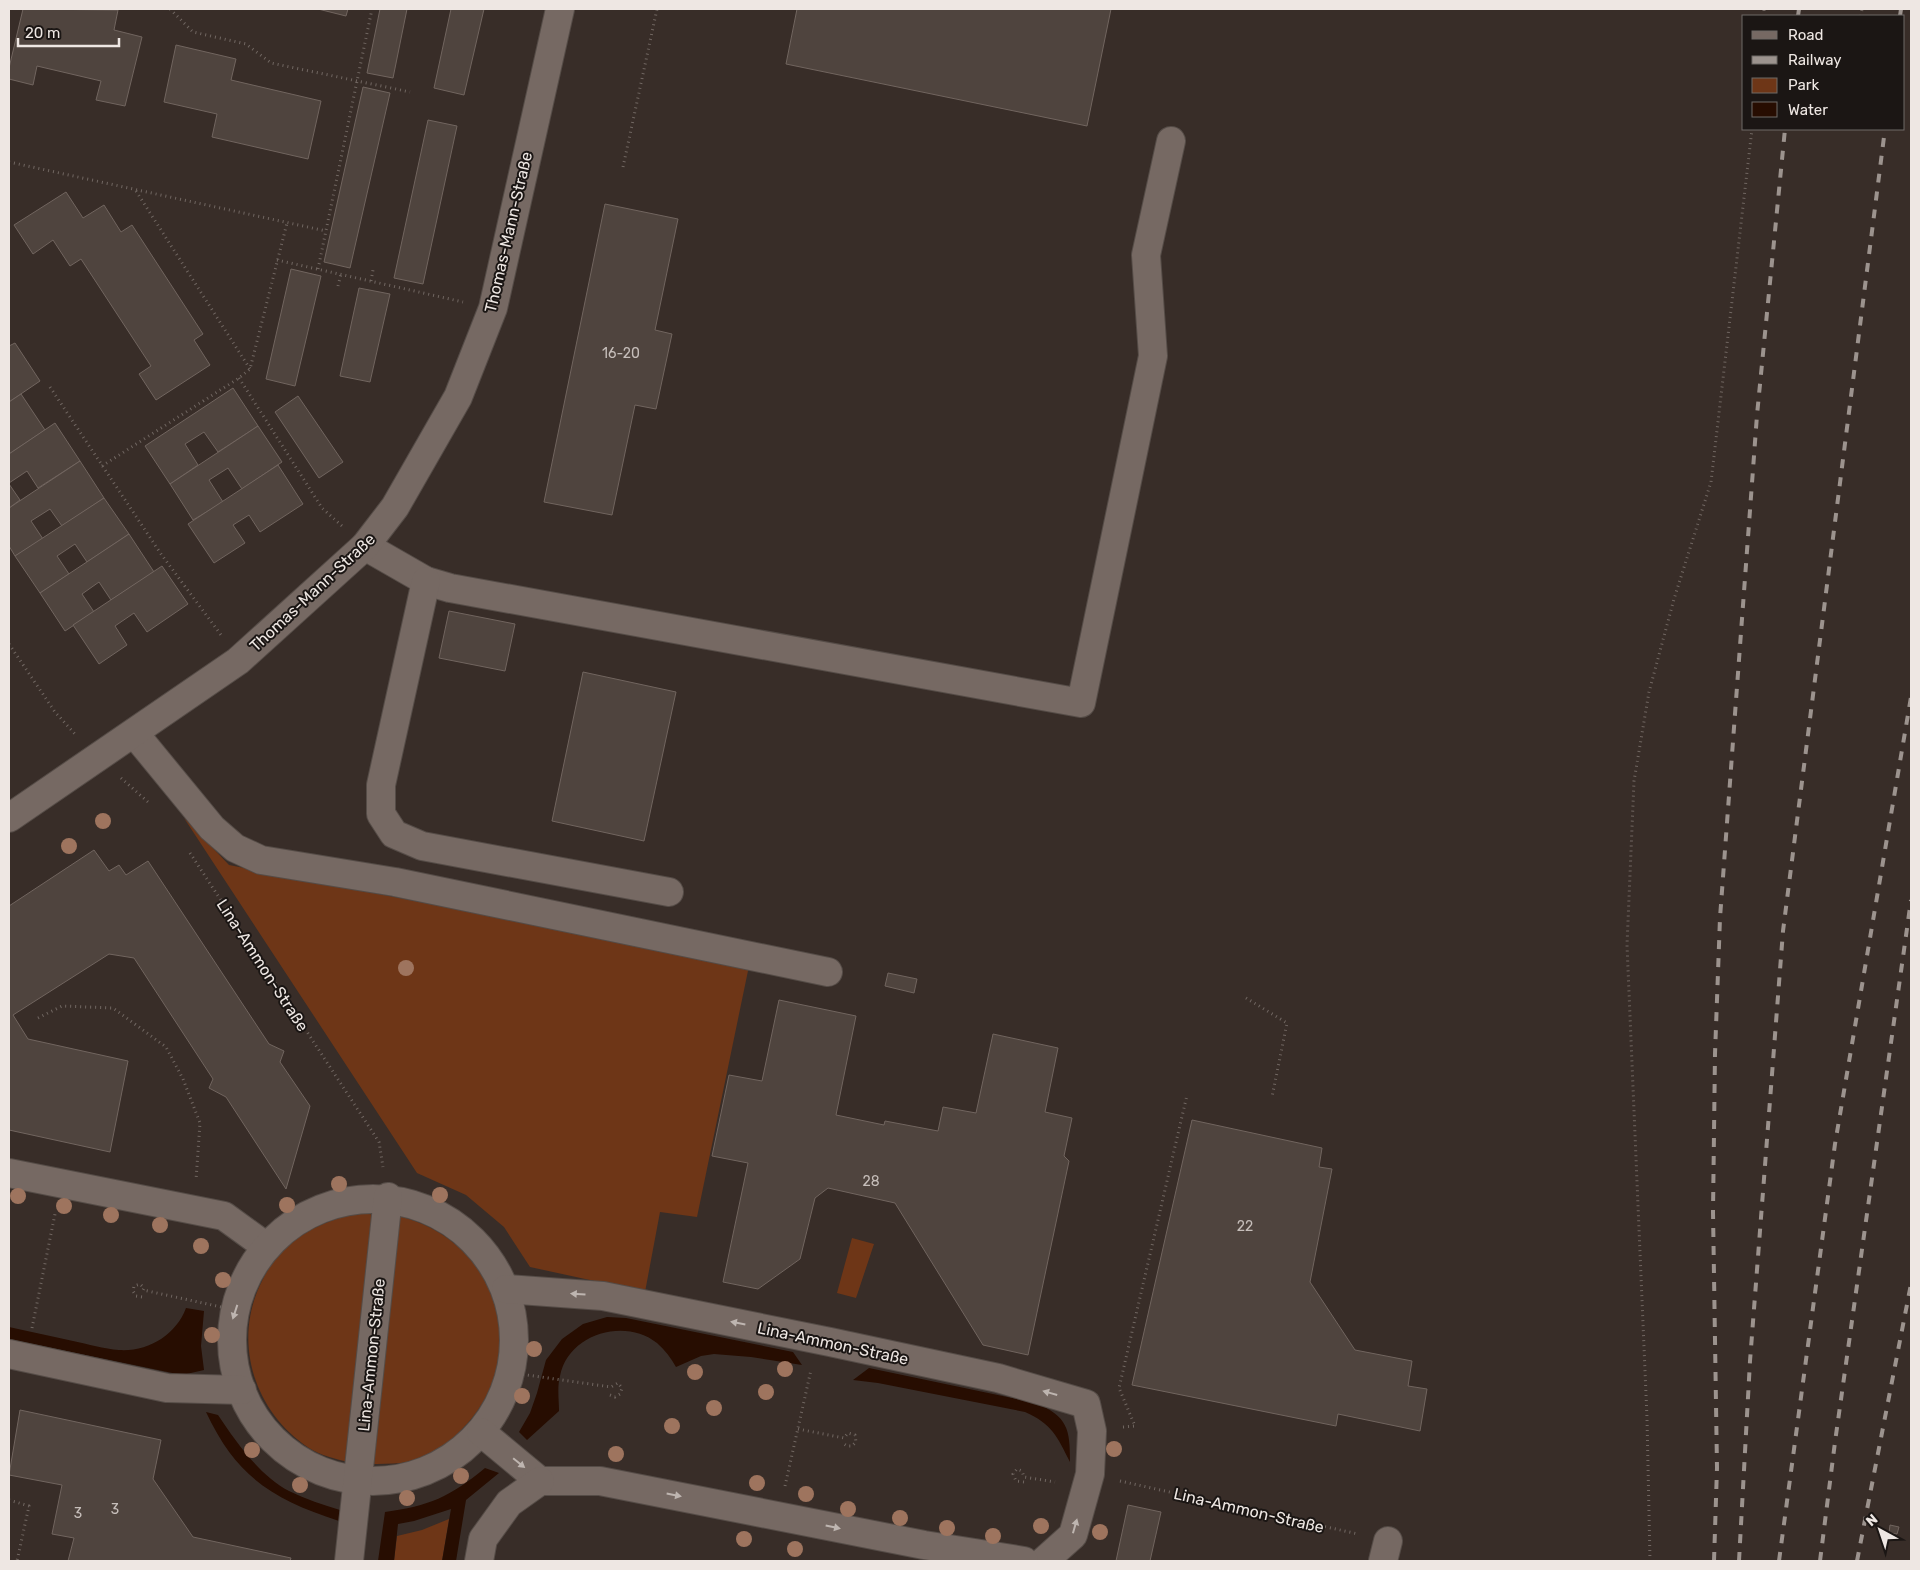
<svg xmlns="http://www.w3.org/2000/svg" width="1920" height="1570" font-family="Rubik,sans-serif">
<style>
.green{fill:#6e3617}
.water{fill:#270d01}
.building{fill:#4f443e;stroke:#71655f}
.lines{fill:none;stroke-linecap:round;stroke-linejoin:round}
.minor-casing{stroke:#554c47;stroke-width:30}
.path{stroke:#716762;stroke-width:3;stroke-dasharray:1 4;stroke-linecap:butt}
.minor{stroke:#766963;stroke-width:28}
.rail{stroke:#9c938e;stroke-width:4;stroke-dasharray:9 9;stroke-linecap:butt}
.tree{fill:#9e745e}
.oneway{fill:#beb5b0}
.labels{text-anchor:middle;stroke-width:4;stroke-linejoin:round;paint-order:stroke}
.number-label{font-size:14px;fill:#c6beba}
.street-label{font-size:16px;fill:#eee7e3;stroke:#1b1614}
</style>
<rect width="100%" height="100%" fill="#382d28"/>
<g class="green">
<polygon points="184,818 229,865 749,966 697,1217 660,1212 645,1292 530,1267 504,1227 466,1195 417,1173"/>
<path d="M362,1213L376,1215L348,1462C335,1459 320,1455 309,1448C253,1411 232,1340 262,1281C267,1271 273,1260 281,1252C303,1230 332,1218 362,1213Z"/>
<path d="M397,1216C496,1237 535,1355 463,1428C455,1437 443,1450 432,1455C412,1464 390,1464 369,1464Z"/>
<polygon points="852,1238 874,1244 856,1298 837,1293"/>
<polygon points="449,1519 442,1561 394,1561 397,1536 422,1530"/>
</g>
<g class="water">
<path d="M186,1308L204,1311L201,1346L204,1370L182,1375L9,1339V1327C30,1332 52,1336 73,1341C88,1344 104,1349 119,1350C148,1352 176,1335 186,1308Z"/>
<path d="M607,1317L626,1318L793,1352L802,1365L751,1357L714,1354L701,1356L676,1367C671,1358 665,1350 657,1343C625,1317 568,1334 560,1376C557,1387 559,1400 559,1411L527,1440L519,1432L530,1413L537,1393L546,1360L562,1339L583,1324Z"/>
<path d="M869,1368L1036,1403C1068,1417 1070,1429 1070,1462C1057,1436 1052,1424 1025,1412L878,1383L853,1380Z"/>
<path d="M206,1412L218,1415C236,1442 260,1476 289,1491C306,1499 323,1505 340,1510L339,1521C273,1499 237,1478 206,1412Z"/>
<path d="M485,1468L499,1473L466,1500L456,1561H442L451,1509L414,1521L398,1524L394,1561H378L385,1512C429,1506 450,1497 485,1468Z"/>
</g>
<g class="building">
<polygon points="23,9 118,10 114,30 142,37 125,106 96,100 101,81 37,66 33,85 9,79 9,68"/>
<polygon points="318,9 348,9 346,16"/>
<polygon points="380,9 407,9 393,78 367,73"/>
<polygon points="451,9 484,9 464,95 434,88"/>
<polygon points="797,9 1111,9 1087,126 786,64"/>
<polygon points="176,45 236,59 231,80 321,101 308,159 212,137 217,114 164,102"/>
<polygon points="363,87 390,93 350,268 324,262"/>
<polygon points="428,120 457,126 423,284 394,278"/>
<polygon points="66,192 83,218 104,205 121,232 132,225 203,334 194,340 210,365 156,400 139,374 151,366 81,259 70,266 53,240 33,254 14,225"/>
<polygon points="605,204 678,219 655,330 672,334 656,409 635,405 612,515 544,502"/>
<polygon points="291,269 321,276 295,386 266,379"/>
<polygon points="359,288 390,294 370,382 340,376"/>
<polygon points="15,343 40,381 9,402 9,346"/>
<polygon points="233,388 258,426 218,452 204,432 185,444 198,465 170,484 145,446"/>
<polygon points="21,394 45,430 9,454 9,402"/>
<polygon points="298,396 343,462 319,478 275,412"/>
<polygon points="55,423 80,461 38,488 27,471 9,483 9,454"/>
<polygon points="258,426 282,462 242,489 228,468 209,480 223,502 193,520 170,484"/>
<polygon points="80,461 104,498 62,526 50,509 31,521 43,539 15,556 9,546 9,508"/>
<polygon points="278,465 303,504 260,532 249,515 233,525 245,543 214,563 188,524"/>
<polygon points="9,484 20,500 9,508"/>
<polygon points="104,498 129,534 87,562 75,544 57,556 69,574 40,593 15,556"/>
<polygon points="129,534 154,572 111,600 99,582 82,594 94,612 65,631 40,593"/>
<polygon points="162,566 188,604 147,632 134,613 115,626 127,645 99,664 73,625"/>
<polygon points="449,611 515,624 505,671 439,658"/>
<polygon points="583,672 676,692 644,841 552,821"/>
<polygon points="94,850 109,871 119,865 126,875 148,861 269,1044 284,1051 280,1062 310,1106 286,1189 226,1097 209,1088 213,1079 134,958 109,954 13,1015 28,1039 128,1061 110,1152 9,1130 9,906"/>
<polygon points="888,973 917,979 914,993 885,986"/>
<polygon points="779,1000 856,1016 836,1115 884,1125 885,1121 938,1131 943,1107 976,1113 993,1034 1058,1048 1045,1112 1072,1118 1064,1156 1069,1161 1028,1355 983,1345 895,1203 828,1188 815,1198 800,1259 758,1289 723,1282 748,1163 712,1156 729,1075 762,1081"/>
<polygon points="1192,1120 1322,1148 1319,1167 1332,1169 1310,1282 1355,1350 1412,1361 1408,1386 1427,1389 1420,1431 1338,1414 1336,1426 1132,1385"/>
<polygon points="20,1410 161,1440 153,1479 193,1537 291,1558 290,1561 68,1561 74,1538 52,1534 62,1485 9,1475"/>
<polygon points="1128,1505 1161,1512 1150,1561 1116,1561"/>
<polygon points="1890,1525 1899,1527 1897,1534 1889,1533"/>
</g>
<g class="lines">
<defs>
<g id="minor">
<polyline points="365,546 426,581 450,588 1081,703 1153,356 1146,255 1171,141"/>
<polyline points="426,581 381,785 381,814 394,834 422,846 669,892"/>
<polyline points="134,733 212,828 235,848 261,860 395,882 828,972"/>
<polyline points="9,818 238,661 365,546 395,507 458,397 493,308 560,9"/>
<polyline points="9,1173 224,1216 264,1245"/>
<circle cx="373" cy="1340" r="141"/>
<polyline points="506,1289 603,1296 830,1342 998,1378 1086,1404 1092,1431 1090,1474 1073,1535 1044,1561"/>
<polyline points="9,1354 167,1388 242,1390"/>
<polyline points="481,1432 540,1481 600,1481 924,1545 1024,1561"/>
<polyline points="349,1561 388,1197"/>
<polyline points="479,1561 483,1539 509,1503 540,1481"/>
<polyline points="1383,1561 1388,1541"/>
</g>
</defs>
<use href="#minor" class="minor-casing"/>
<g class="path">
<polyline points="170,9 193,32 246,44 271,63 410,92"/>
<polyline points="1764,16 1764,9"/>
<polyline points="1861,16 1862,9"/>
<polyline points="9,162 326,231"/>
<polyline points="623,167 657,9"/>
<polyline points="136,191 250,369"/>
<polyline points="277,260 463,302"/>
<polyline points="318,269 372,9"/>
<polyline points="371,281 373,270"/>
<polyline points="338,286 341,274"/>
<polyline points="239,378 322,508 342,526"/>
<polyline points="50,387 161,554 221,635"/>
<polyline points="102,466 239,378 250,369 287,223"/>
<polyline points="9,644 55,712 75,734"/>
<polyline points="121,778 148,802"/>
<polyline points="190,853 379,1142 383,1167"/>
<polyline points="1246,998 1287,1023 1272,1097"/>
<polyline points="38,1018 62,1006 113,1008 166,1047 183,1079 200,1123 196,1180"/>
<polyline points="142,1297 136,1296 133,1291 134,1286 140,1284 144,1288 143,1290 235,1310"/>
<polyline points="32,1328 55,1214"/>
<polyline points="513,1373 611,1387 618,1383 622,1388 620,1394 615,1397 610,1395"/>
<polyline points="1123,1427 1135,1426 1119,1388 1187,1095"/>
<polyline points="798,1429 844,1438 848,1433 855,1435 856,1442 852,1446 847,1446 844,1444"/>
<polyline points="1120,1481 1358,1534"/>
<polyline points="1024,1482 1016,1481 1013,1474 1017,1469 1022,1471 1024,1477 1055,1482"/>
<polyline points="785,1486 811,1370"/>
<polyline points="9,1500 29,1506 17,1561"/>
<polyline points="1650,1561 1647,1418 1627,945 1634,781 1649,692 1674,599 1711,482 1752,129"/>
</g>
<use href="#minor" class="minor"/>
<g class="rail">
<polyline points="1798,16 1799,9"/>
<polyline points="1900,16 1901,9"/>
<polyline points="1714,1561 1717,1468 1713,1212 1715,1054 1720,918 1757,415 1785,129"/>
<polyline points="1739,1561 1750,1361 1783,931 1885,129"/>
<polyline points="1779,1561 1835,1144 1911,697"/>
<polyline points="1820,1561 1835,1442 1911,900"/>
<polyline points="1857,1561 1911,1284"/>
</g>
</g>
<g class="tree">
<circle cx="103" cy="821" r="8"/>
<circle cx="69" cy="846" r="8"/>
<circle cx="406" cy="968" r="8"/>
<circle cx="339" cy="1184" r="8"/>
<circle cx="440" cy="1195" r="8"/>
<circle cx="18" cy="1196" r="8"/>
<circle cx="287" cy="1205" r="8"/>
<circle cx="64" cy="1206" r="8"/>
<circle cx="111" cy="1215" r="8"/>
<circle cx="160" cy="1225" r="8"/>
<circle cx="201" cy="1246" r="8"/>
<circle cx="223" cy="1280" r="8"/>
<circle cx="212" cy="1335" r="8"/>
<circle cx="534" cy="1349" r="8"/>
<circle cx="785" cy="1369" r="8"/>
<circle cx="695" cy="1372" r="8"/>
<circle cx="766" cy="1392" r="8"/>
<circle cx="522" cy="1396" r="8"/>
<circle cx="714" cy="1408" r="8"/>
<circle cx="672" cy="1426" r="8"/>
<circle cx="1114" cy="1449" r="8"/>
<circle cx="252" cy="1450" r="8"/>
<circle cx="616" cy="1454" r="8"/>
<circle cx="461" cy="1476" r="8"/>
<circle cx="757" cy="1483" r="8"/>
<circle cx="300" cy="1485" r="8"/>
<circle cx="806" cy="1494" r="8"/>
<circle cx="407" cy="1498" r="8"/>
<circle cx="848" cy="1509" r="8"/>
<circle cx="900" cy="1518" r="8"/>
<circle cx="1041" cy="1526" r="8"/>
<circle cx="947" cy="1528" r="8"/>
<circle cx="1100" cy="1532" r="8"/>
<circle cx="993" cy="1536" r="8"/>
<circle cx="744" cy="1539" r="8"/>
<circle cx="795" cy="1549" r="8"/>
</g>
<defs><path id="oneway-solid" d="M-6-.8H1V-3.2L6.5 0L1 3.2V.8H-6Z" transform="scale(1.25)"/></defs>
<g class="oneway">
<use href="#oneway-solid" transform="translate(578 1294) rotate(-176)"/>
<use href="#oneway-solid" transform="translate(235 1312) rotate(108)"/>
<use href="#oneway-solid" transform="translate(738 1323) rotate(-169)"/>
<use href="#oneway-solid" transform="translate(1050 1393) rotate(-164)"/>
<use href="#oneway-solid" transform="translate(519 1463) rotate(39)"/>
<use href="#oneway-solid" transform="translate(674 1495) rotate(11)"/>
<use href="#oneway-solid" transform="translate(1075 1526) rotate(-74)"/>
<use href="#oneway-solid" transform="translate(833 1527) rotate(12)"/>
</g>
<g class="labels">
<g class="number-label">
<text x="621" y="358">16-20</text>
<text x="871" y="1186">28</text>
<text x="1245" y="1231">22</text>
<text x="115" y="1514">3</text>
<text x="78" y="1518">3</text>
</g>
<g class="street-label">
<text transform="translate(508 232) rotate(-77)" y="6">Thomas-Mann-Straße</text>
<text transform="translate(312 592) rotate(-43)" y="6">Thomas-Mann-Straße</text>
<text transform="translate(263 965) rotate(57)" y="6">Lina-Ammon-Straße</text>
<text transform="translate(833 1343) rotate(12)" y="6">Lina-Ammon-Straße</text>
<text transform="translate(371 1355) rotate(-84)" y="6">Lina-Ammon-Straße</text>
<text transform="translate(1249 1510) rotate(13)" y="6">Lina-Ammon-Straße</text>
</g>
</g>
<rect width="1920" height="1570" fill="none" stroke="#eee7e3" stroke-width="20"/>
<rect x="1742" y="15" width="162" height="115" fill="#1b1614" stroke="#6f6a67"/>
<rect x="1752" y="31" width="25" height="8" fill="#766963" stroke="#6f6a67"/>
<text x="1788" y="40" font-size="15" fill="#eee7e3">Road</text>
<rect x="1752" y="56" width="25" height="8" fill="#9c938e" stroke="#6f6a67"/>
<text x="1788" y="65" font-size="15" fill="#eee7e3">Railway</text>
<rect x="1752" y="78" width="25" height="15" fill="#6e3617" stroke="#6f6a67"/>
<text x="1788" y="90" font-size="15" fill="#eee7e3">Park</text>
<rect x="1752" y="102" width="25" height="15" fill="#270d01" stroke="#6f6a67"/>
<text x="1788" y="115" font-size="15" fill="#eee7e3">Water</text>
<g transform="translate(1880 1530) rotate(320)" stroke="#1b1614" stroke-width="4" paint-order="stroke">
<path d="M0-4L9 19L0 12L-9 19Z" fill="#eee7e3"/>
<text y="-8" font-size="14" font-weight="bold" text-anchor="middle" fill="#eee7e3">N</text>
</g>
<path d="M18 38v8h101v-8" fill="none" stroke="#eee7e3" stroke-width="2.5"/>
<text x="25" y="38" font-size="15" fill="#eee7e3" stroke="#1b1614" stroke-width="4" paint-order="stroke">20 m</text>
</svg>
